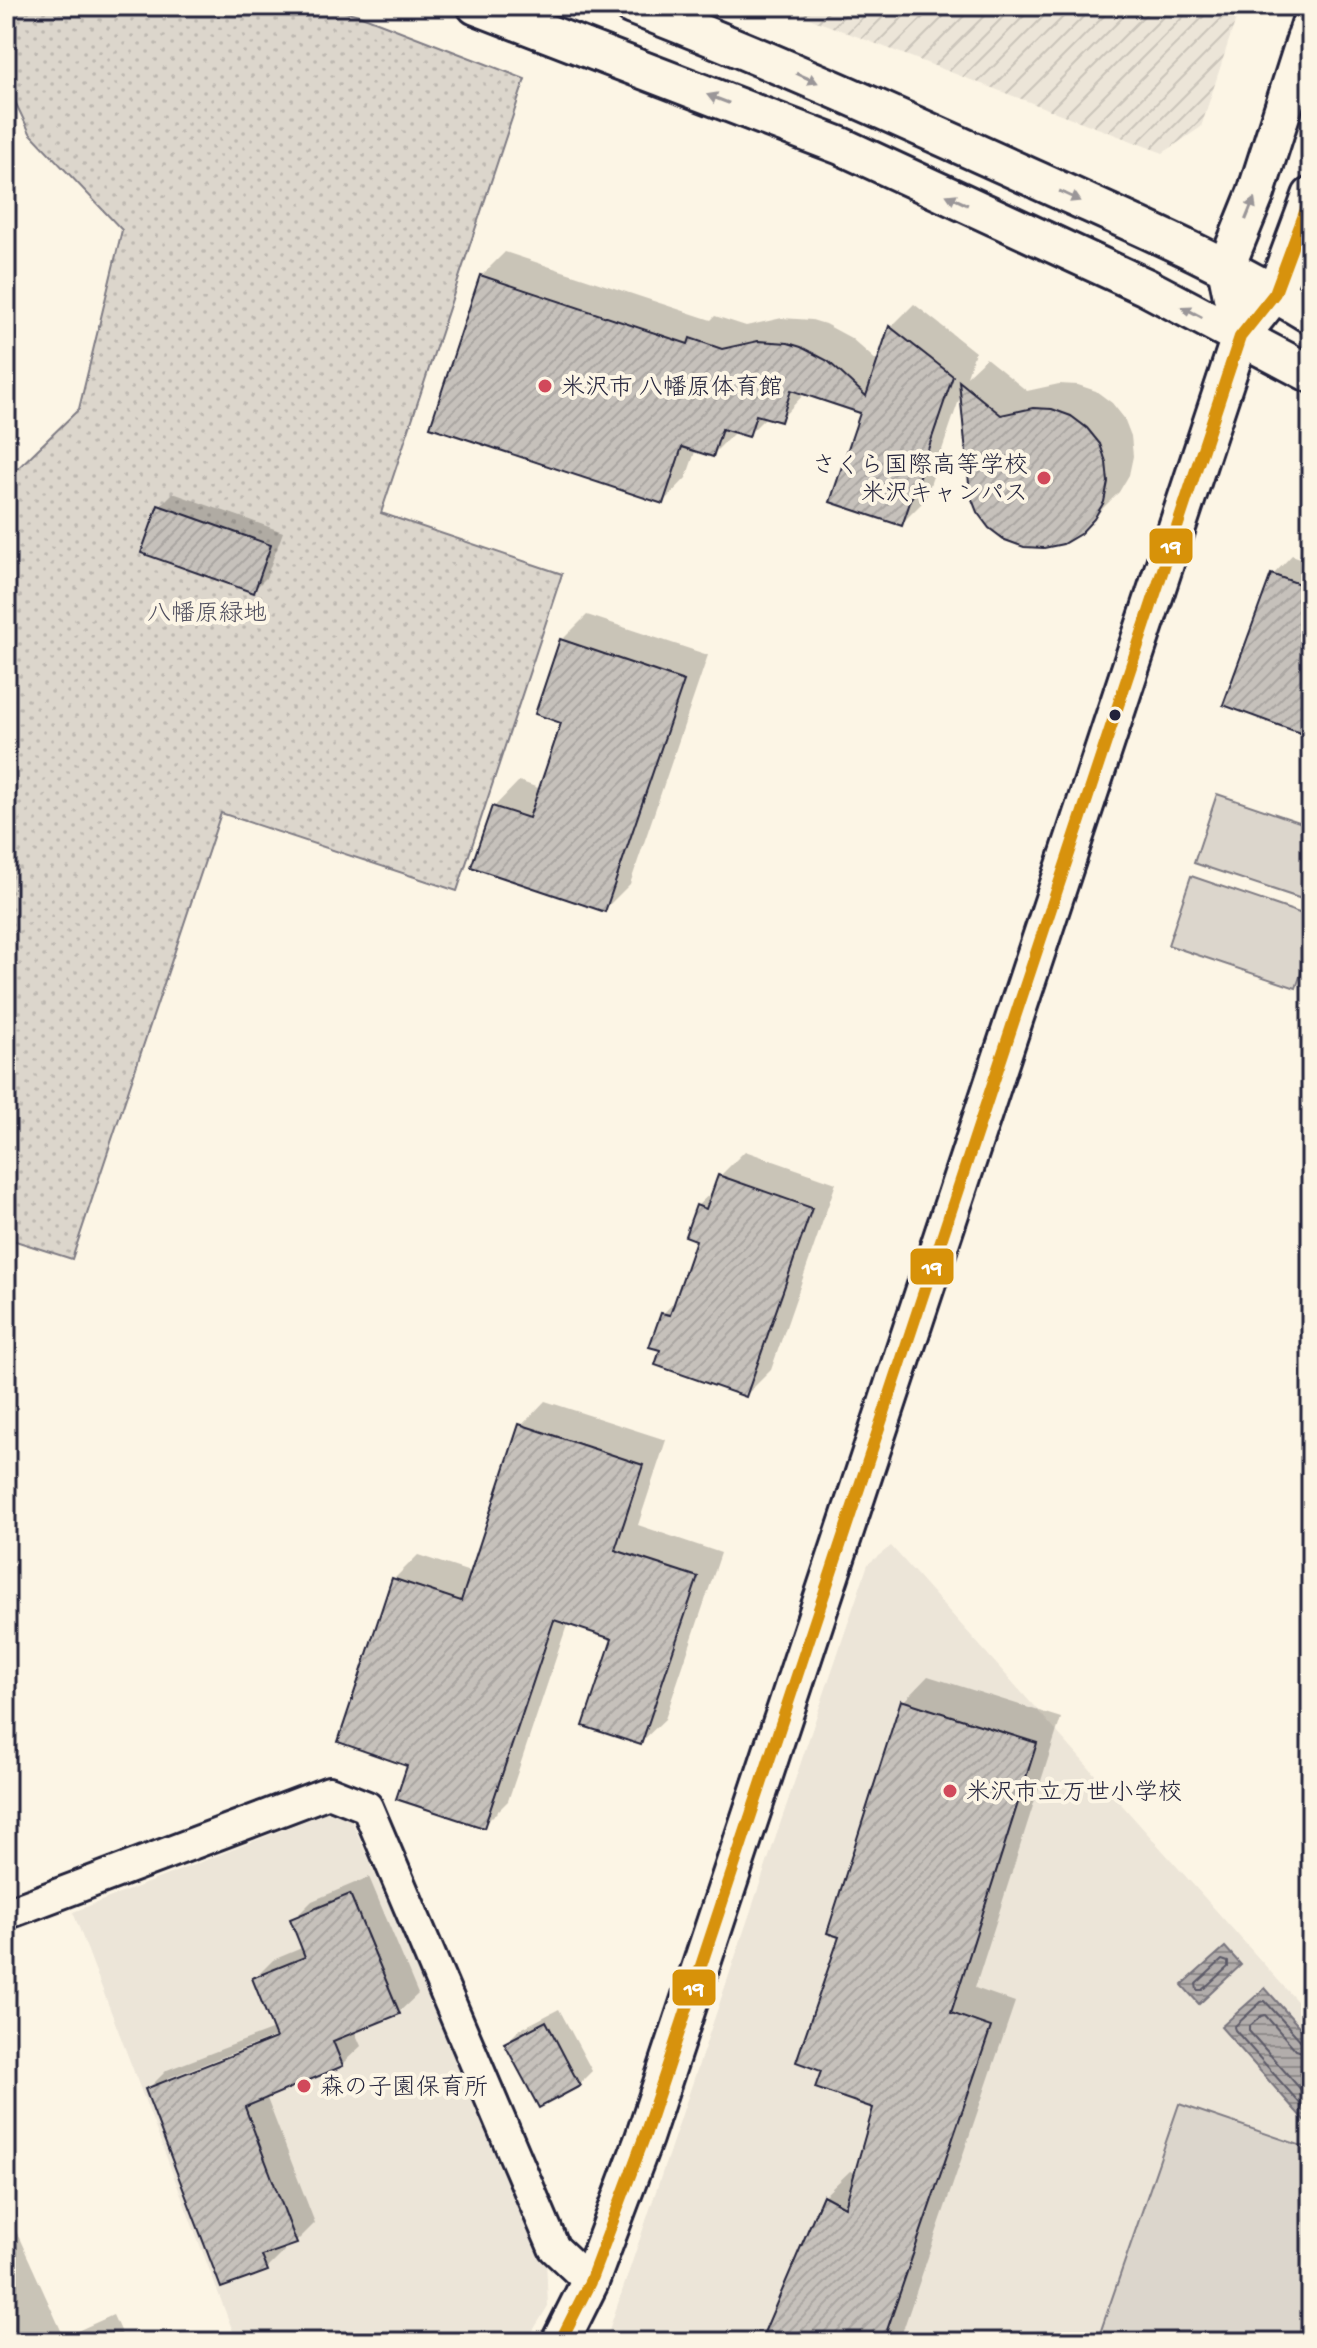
<svg xmlns="http://www.w3.org/2000/svg" width="1317" height="2348" font-family="'Gochi Hand','Klee One',sans-serif">
<style>
.built{fill:#ece5d8}
.industrial{fill:url(#industrial-furrows)}
.grass{fill:#dcd6cc;stroke:#7f7c84;stroke-width:2}
.park{fill:url(#park-dots);stroke:#7f7c84;stroke-width:2}
.water{fill:url(#water-rules);stroke:#78757e;stroke-width:2}
.shadow{fill:#0003;fill-rule:evenodd}
.lines{fill:none;stroke-linecap:round;stroke-linejoin:round}
.shore{stroke:#5c5a68;stroke-width:2}
.building{fill:url(#building-hatch);stroke:#22223b;stroke-width:2}
.minor-casing{stroke:#22223b;stroke-width:36}
.tertiary-casing{stroke:#22223b;stroke-width:42}
.minor{stroke:#fcf5e5;stroke-width:30}
.tertiary{stroke:#fcf5e5;stroke-width:36}
.bus-1-casing{stroke:#fcf5e5;stroke-width:18}
.bus-1{stroke:#d79209;stroke-width:12}
.oneway{fill:#9a9698}
.poi-dot{fill:#d1495b;stroke:#fcf5e5;stroke-width:3}
.bus-dot{fill:#22223b;stroke:#fcf5e5;stroke-width:3}
.labels{text-anchor:middle;stroke-width:8;stroke-linejoin:round;paint-order:stroke}
.poi-label{font-size:24px;fill:#22223b;stroke:#fcf5e5;text-anchor:start}
.park-label{font-size:24px;fill:#504f5f;stroke:#fcf5e5}
.line-badge{stroke:#fcf5e5;stroke-width:3}
.badge-label{font-size:22px;text-anchor:middle;font-weight:bold;fill:#fff}
</style>
<defs>
<pattern id="industrial-furrows" width="10" height="10" patternUnits="userSpaceOnUse" patternTransform="scale(2)"><rect width="10" height="10" fill="#ece5d8"/><path d="M-1 1l2-2M0 10L10 0M9 11l2-2" fill="none" stroke="#cac4ba"/></pattern>
<pattern id="park-dots" width="8" height="8" patternUnits="userSpaceOnUse" patternTransform="scale(2)"><rect width="8" height="8" fill="#dcd6cc"/><path d="M2 2h.1M6 6h.1" fill="none" stroke="#bcb7b0" stroke-width="1.8" stroke-linecap="round"/></pattern>
<pattern id="water-rules" width="6" height="5" patternUnits="userSpaceOnUse" patternTransform="scale(2)"><rect width="6" height="5" fill="#b2adab"/><path d="M0 2.5h6" fill="none" stroke="#908c8c"/></pattern>
<pattern id="building-hatch" width="6" height="6" patternUnits="userSpaceOnUse" patternTransform="scale(2)"><rect width="6" height="6" fill="#c6c1bb"/><path d="M-1 1l2-2M0 6l6-6M5 7l2-2" fill="none" stroke="#aaa6a2"/></pattern>
</defs>
<rect width="100%" height="100%" fill="#fcf5e5"/>
<filter id="ink" filterUnits="userSpaceOnUse"><feTurbulence type="fractalNoise" baseFrequency=".0125" numOctaves="2"/><feDisplacementMap in="SourceGraphic" scale="16" xChannelSelector="R" yChannelSelector="G"/><feConvolveMatrix kernelMatrix="1 2 1 2 8 2 1 2 1" color-interpolation-filters="sRGB"/></filter>
<g filter="url(#ink)">
<g class="built">
<polygon points="891,1546 1311,2017 1311,2342 605,2342 868,1564"/>
<polygon points="333,1810 349,1815 546,2259 548,2306 526,2342 237,2342 73,1912"/>
</g>
<polygon class="industrial" points="777,6 1240,6 1201,127 1163,153"/>
<g class="grass">
<polygon points="1217,794 1311,826 1311,902 1194,863"/>
<polygon points="1191,876 1311,917 1311,945 1296,988 1168,945"/>
<polygon points="1179,2104 1311,2149 1311,2342 1097,2342"/>
</g>
<polygon class="park" points="6,6 324,6 359,15 525,79 381,513 562,574 457,891 221,813 72,1259 6,1238 6,480 79,409 122,230 30,133 6,83"/>
<g class="water">
<polygon points="1225,1947 1241,1965 1199,2004 1182,1985"/>
<polygon points="1265,1988 1311,2040 1311,2128 1221,2027"/>
</g>
<g class="shadow">
<polygon points="505,252 711,320 715,316 746,326 782,318 812,320 825,324 851,338 879,363 891,327 914,304 975,352 967,376 986,358 1027,391 1059,384 1078,385 1096,391 1112,403 1124,418 1131,436 1133,456 1129,475 1119,492 1079,532 962,391 925,500 902,523 863,411 805,393 780,420 767,416 748,435 736,431 712,455 696,449 686,478 663,502 481,276"/>
<polygon points="173,493 283,532 266,578 253,591 160,506"/>
<polygon points="1292,555 1311,562 1311,719 1300,730 1273,575"/>
<polygon points="587,615 708,655 630,884 605,909 494,807 519,781 541,789 564,722 562,640"/>
<polygon points="745,1151 836,1183 771,1370 746,1395 663,1349 663,1314 677,1299 699,1239 697,1206 715,1189 720,1176"/>
<polygon points="545,1401 666,1440 638,1525 721,1553 665,1719 640,1743 615,1638 568,1622 508,1801 483,1826 410,1764 394,1579 418,1555 473,1573 521,1426"/>
<polygon points="928,1676 1061,1718 975,1988 1015,2002 899,2342 763,2342 824,2196 850,2171 857,2174 876,2107 823,2070 841,1935 903,1702"/>
<path d="M369,1877L418,1994L399,2012L354,2030L361,2046L342,2064L266,2096L315,2223L296,2242L284,2246L285,2251L266,2270L148,2089L167,2070L274,2029L254,1979L273,1960L304,1947L293,1920L312,1901ZM284,2033L286,2037L168,2082V2078Z"/>
<polygon points="559,2009 592,2071 579,2084 506,2043 519,2030"/>
<polygon points="6,2209 64,2337 113,2315 125,2342 6,2342"/>
</g>
<g class="lines">
<g class="shore">
<polygon points="1222,1960 1228,1962 1228,1967 1202,1990 1197,1990 1196,1984"/>
<polyline points="1311,2045 1302,2042 1265,2001 1261,2002 1234,2027 1235,2030 1311,2116"/>
<polyline points="1311,2055 1296,2050 1265,2015 1261,2016 1249,2027 1249,2031 1311,2101"/>
</g>
</g>
<g class="building">
<polygon points="480,275 688,344 690,338 722,349 758,341 788,343 801,347 828,361 866,396 889,326 953,376 902,526 830,502 860,413 791,390 781,422 756,415 749,437 722,429 713,457 682,447 663,504 430,427"/>
<polygon points="959,381 1001,415 1033,408 1052,409 1071,416 1087,428 1100,444 1106,462 1108,482 1104,502 1094,519 1080,534 1063,544 1044,548 1024,547 1005,540 989,528 977,512 970,494"/>
<polygon points="158,505 271,545 254,593 141,553"/>
<polygon points="1271,574 1311,588 1311,704 1300,733 1223,705"/>
<polygon points="560,639 684,681 605,912 471,867 492,806 529,818 561,723 535,714"/>
<polygon points="718,1175 812,1208 746,1397 655,1365 660,1350 649,1347 661,1313 670,1315 696,1240 685,1236 696,1205 706,1209"/>
<polygon points="519,1424 643,1465 615,1550 698,1577 641,1745 583,1726 612,1639 554,1620 484,1828 396,1799 407,1766 338,1742 392,1578 461,1601"/>
<polygon points="901,1700 1037,1743 951,2013 991,2027 883,2342 760,2342 823,2195 845,2207 873,2108 815,2088 821,2071 796,2062 839,1937 827,1933"/>
<polygon points="350,1894 400,2014 333,2041 343,2066 245,2107 297,2244 262,2256 268,2271 221,2288 145,2089 276,2038 252,1978 305,1957 290,1919"/>
<polygon points="546,2021 580,2086 539,2108 504,2043"/>
</g>
<g class="lines">
<defs>
<polyline id="minor" points="6,1914 329,1792 367,1807 554,2248 590,2282"/>
<g id="tertiary">
<polyline points="476,6 841,146 1146,287 1311,374"/>
<path d="M632,6C770,59 904,120 1039,181C1131,223 1225,262 1311,315"/>
<polyline points="1240,337 1226,267 1256,193 1311,21"/>
<polyline points="560,2342 590,2282 644,2138 1240,337 1275,293 1311,196"/>
</g>
</defs>
<use href="#minor" class="minor-casing"/>
<use href="#tertiary" class="tertiary-casing"/>
<use href="#minor" class="minor"/>
<use href="#tertiary" class="tertiary"/>
<defs>
<polyline id="bus-1" points="560,2342 590,2282 644,2138 1240,337 1275,293 1311,196"/>
</defs>
<use href="#bus-1" class="bus-1-casing"/>
<use href="#bus-1" class="bus-1"/>
</g>
<defs><path id="oneway-solid" d="M-6-.8H1V-3.2L6.5 0L1 3.2V.8H-6Z" transform="scale(2)"/></defs>
<g class="oneway">
<use href="#oneway-solid" transform="translate(807 78) rotate(24)"/>
<use href="#oneway-solid" transform="translate(718 99) rotate(-159)"/>
<use href="#oneway-solid" transform="translate(1070 196) rotate(25)"/>
<use href="#oneway-solid" transform="translate(957 200) rotate(-155)"/>
<use href="#oneway-solid" transform="translate(1250 209) rotate(-68)"/>
<use href="#oneway-solid" transform="translate(1192 312) rotate(-152)"/>
</g>
</g>
<g class="poi-dot">
<circle cx="545" cy="386" r="8"/>
<circle cx="1044" cy="478" r="8"/>
<circle cx="950" cy="1791" r="8"/>
<circle cx="304" cy="2086" r="8"/>
</g>
<circle class="bus-dot" cx="1115" cy="715" r="7"/>
<g class="labels">
<g class="poi-label">
<text x="561" y="394">米沢市 八幡原体育館</text>
<text x="1028" y="472" text-anchor="end">さくら国際高等学校<tspan x="1028" dy="28">米沢キャンパス</tspan></text>
<text x="966" y="1799">米沢市立万世小学校</text>
<text x="320" y="2094">森の子園保育所</text>
</g>
<g class="park-label">
<text x="207" y="620">八幡原緑地</text>
</g>
</g>
<g class="line-badge">
<rect x="1148" y="527" width="46" height="38" rx="8" fill="#d79209"/>
<rect x="909" y="1247" width="46" height="39" rx="8" fill="#d79209"/>
<rect x="671" y="1968" width="46" height="39" rx="8" fill="#d79209"/>
</g>
<g class="badge-label">
<text x="1171" y="553">19</text>
<text x="932" y="1274">19</text>
<text x="694" y="1995">19</text>
</g>
<rect width="1317" height="2348" fill="none" stroke="#fcf5e5" stroke-width="32"/>
<rect x="16" y="16" width="1285" height="2316" fill="none" stroke="#22223b" stroke-width="3" filter="url(#ink)"/>
</svg>
